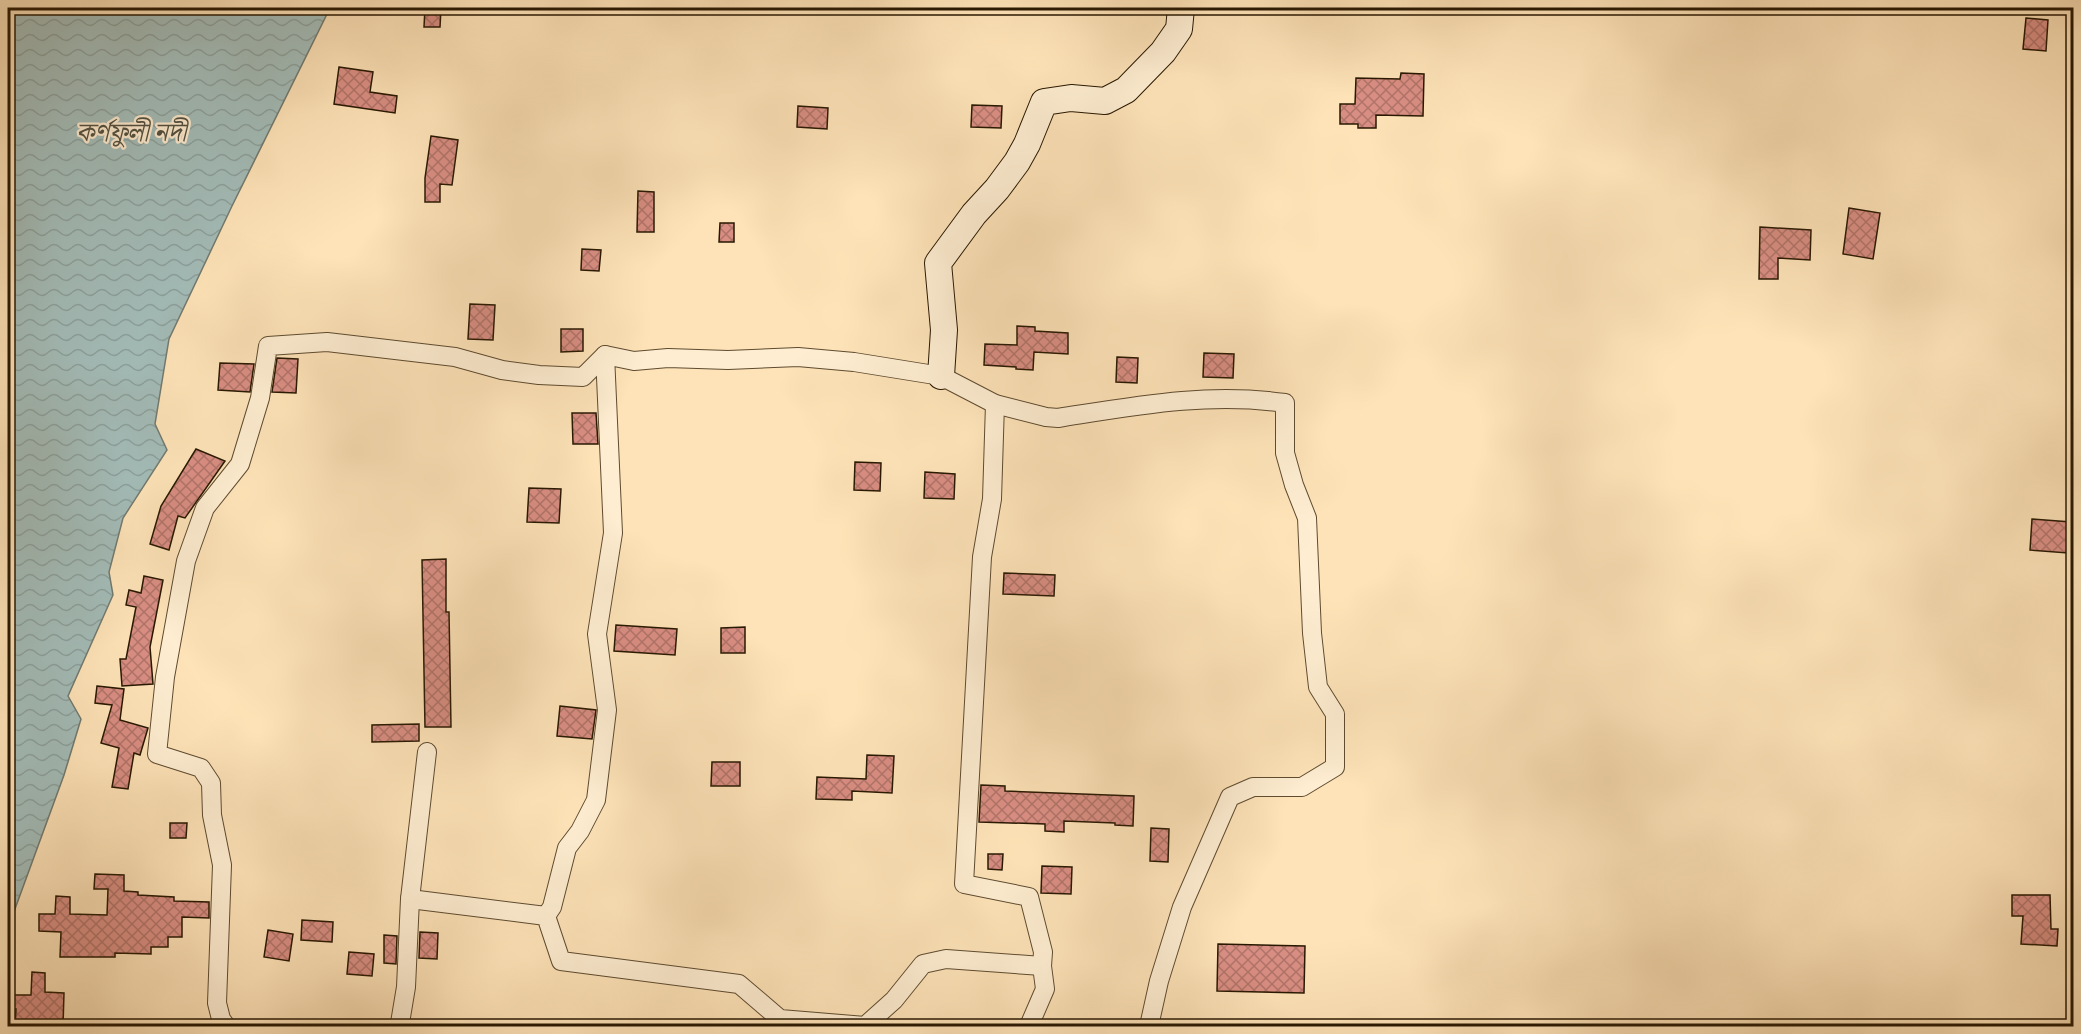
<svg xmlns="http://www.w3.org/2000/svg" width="2081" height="1034" font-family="'IM FELL DW Pica','Noto Serif Bengali',serif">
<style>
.water{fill:url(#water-waves);stroke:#727a6f;stroke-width:1.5}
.building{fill:url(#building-cross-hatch);stroke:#281802;stroke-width:1.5}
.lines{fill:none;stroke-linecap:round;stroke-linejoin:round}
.street-casing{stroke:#5e4b30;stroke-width:20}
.secondary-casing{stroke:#281802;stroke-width:28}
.street{stroke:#feedd1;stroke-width:18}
.secondary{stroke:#feedd1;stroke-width:26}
.labels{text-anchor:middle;stroke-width:4.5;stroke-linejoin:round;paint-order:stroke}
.water-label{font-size:26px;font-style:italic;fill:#535142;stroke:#feedd1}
</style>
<defs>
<pattern id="water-waves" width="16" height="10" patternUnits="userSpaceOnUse" patternTransform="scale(1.5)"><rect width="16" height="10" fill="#a3bcb8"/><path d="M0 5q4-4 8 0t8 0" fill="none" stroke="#8ca19d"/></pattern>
<pattern id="building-cross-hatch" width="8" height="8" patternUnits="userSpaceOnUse" patternTransform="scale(1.5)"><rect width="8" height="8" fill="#d98e83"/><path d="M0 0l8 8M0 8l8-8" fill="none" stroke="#b07369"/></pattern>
</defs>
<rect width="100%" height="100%" fill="#fee3b8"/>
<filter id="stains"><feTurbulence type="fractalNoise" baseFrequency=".00333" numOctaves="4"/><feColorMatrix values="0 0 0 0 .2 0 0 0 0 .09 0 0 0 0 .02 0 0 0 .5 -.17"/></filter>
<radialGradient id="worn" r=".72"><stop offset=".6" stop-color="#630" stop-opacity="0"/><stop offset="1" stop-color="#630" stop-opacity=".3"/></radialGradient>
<polygon class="water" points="8,8 330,8 232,206 169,339 155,424 167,450 123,518 109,572 113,595 68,696 81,719 64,775 8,928"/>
<g class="building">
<polygon points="425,8 441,8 440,27 424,27"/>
<polygon points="2026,18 2048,20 2046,51 2023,49"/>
<polygon points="339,67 373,72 370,92 397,96 395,113 334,104"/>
<polygon points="1401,73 1424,74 1423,116 1376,115 1376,128 1358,128 1358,124 1340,124 1340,104 1355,104 1356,78 1400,79"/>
<polygon points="972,105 1002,106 1001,128 971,127"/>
<polygon points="798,106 828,108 827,129 797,127"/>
<polygon points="431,136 458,140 452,185 440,184 440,202 425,202 425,178"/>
<polygon points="638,191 654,192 654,232 637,232"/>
<polygon points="1849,208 1880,213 1873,259 1843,254"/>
<polygon points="720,223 734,223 734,242 719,242"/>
<polygon points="1760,227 1811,230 1810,260 1778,258 1778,279 1759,279"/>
<polygon points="582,249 601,250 599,271 581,270"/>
<polygon points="470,304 495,305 493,340 468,339"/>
<polygon points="1017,326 1035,327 1035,331 1068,333 1068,354 1034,352 1033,370 1016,369 1016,367 984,365 985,344 1017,345"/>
<polygon points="561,329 583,329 583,351 561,352"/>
<polygon points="1204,353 1234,354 1233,378 1203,377"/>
<polygon points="1117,357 1138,358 1137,383 1116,382"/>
<polygon points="277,358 298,359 296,393 272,392"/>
<polygon points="220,363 254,364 250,392 218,390"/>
<polygon points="572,413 596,413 598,444 573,444"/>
<polygon points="196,449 225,461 185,518 178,516 169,550 150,544 161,506"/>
<polygon points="855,462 881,463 880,491 854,490"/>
<polygon points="925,472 955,474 954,499 924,498"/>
<polygon points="529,488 561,489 559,523 527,522"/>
<polygon points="2032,519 2071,522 2068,553 2030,550"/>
<polygon points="446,559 446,612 449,612 451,727 425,727 422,560"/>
<polygon points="1004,573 1055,575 1054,596 1003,594"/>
<polygon points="144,576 163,580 150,647 153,684 122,686 120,659 126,659 136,607 126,605 129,590 141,593"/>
<polygon points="616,625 677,629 675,655 614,651"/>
<polygon points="745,627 745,653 721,653 721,628"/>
<polygon points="97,686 124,689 120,720 148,728 140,755 134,753 128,789 112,787 119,748 101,743 112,705 95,703"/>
<polygon points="560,706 596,710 592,739 557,736"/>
<polygon points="419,724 419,741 372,742 372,725"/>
<polygon points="867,755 894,756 892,793 852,791 852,800 816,799 817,777 866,779"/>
<polygon points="712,762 740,762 740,786 711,786"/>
<polygon points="981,785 1005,786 1005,791 1134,796 1133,826 1115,825 1115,823 1064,821 1064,832 1045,831 1045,824 979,822"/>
<polygon points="170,823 187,823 186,838 170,838"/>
<polygon points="1151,828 1169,829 1168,862 1150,861"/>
<polygon points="988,854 1003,854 1002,870 988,869"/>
<polygon points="1042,866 1072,867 1071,894 1041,893"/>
<polygon points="95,874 124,875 124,891 138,892 138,895 174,897 174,901 209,902 209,918 182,917 182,937 168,937 168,947 151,947 151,954 115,953 115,957 60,957 61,932 39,931 39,914 55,914 56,896 70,897 70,914 107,915 108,889 94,889"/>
<polygon points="2012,895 2050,895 2051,929 2058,929 2057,946 2021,944 2023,916 2012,916"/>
<polygon points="302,920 333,922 332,942 301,940"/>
<polygon points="268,930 293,934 289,961 264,957"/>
<polygon points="420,932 438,933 437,959 419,958"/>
<polygon points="384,935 397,936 396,964 384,963"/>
<polygon points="1218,944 1305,946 1304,993 1217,991"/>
<polygon points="349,952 374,954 372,976 347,974"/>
<polygon points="32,972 45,973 45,992 64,993 63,1026 15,1026 16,1009 13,1009 13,995 31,995"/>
</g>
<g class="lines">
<defs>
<g id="street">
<polyline points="995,404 992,499 982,557 964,884 1029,897 1043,952 1042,966"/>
<polyline points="427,752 410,899 546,916 561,961 739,984 780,1019 865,1026 894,1000 923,964 946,959 1042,966 1045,989 1029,1026"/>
<path d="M546,916L552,907L567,848L580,831L596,800L607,710L597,634L613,533L605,355L634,361L668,358L728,360L798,357L854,362L941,376L995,404L1046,417L1058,418C1135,406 1207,392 1285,403V453L1294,485L1307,518L1312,633L1318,687L1335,714V767L1302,787H1253L1230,797L1182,907L1159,981L1149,1026"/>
<polyline points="226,1026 221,1019 217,1003 222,865 212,815 211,783 201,768 157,754 165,677 186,561 205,508 240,464 260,398 268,346 327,342 455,357 502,370 539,375 583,377 605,355"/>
<polyline points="398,1026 400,1023 406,987 410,899"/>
</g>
<polyline id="secondary" points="941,376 944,330 938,263 974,214 997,189 1017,162 1027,144 1044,102 1071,98 1105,101 1126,90 1163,52 1179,29 1181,8"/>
</defs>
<use href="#street" class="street-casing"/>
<use href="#secondary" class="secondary-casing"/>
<use href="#street" class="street"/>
<use href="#secondary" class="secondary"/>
</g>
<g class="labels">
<g class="water-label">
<text x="131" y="141">কর্ণফুলী নদী</text>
</g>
</g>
<rect width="2081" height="1034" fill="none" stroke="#fee3b8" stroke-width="30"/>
<rect x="9" y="9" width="2063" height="1016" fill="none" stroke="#281802" stroke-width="3"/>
<rect x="15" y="15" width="2051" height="1004" fill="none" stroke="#281802" stroke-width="1.5"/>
<rect width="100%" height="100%" filter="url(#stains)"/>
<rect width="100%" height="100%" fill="url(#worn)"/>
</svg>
